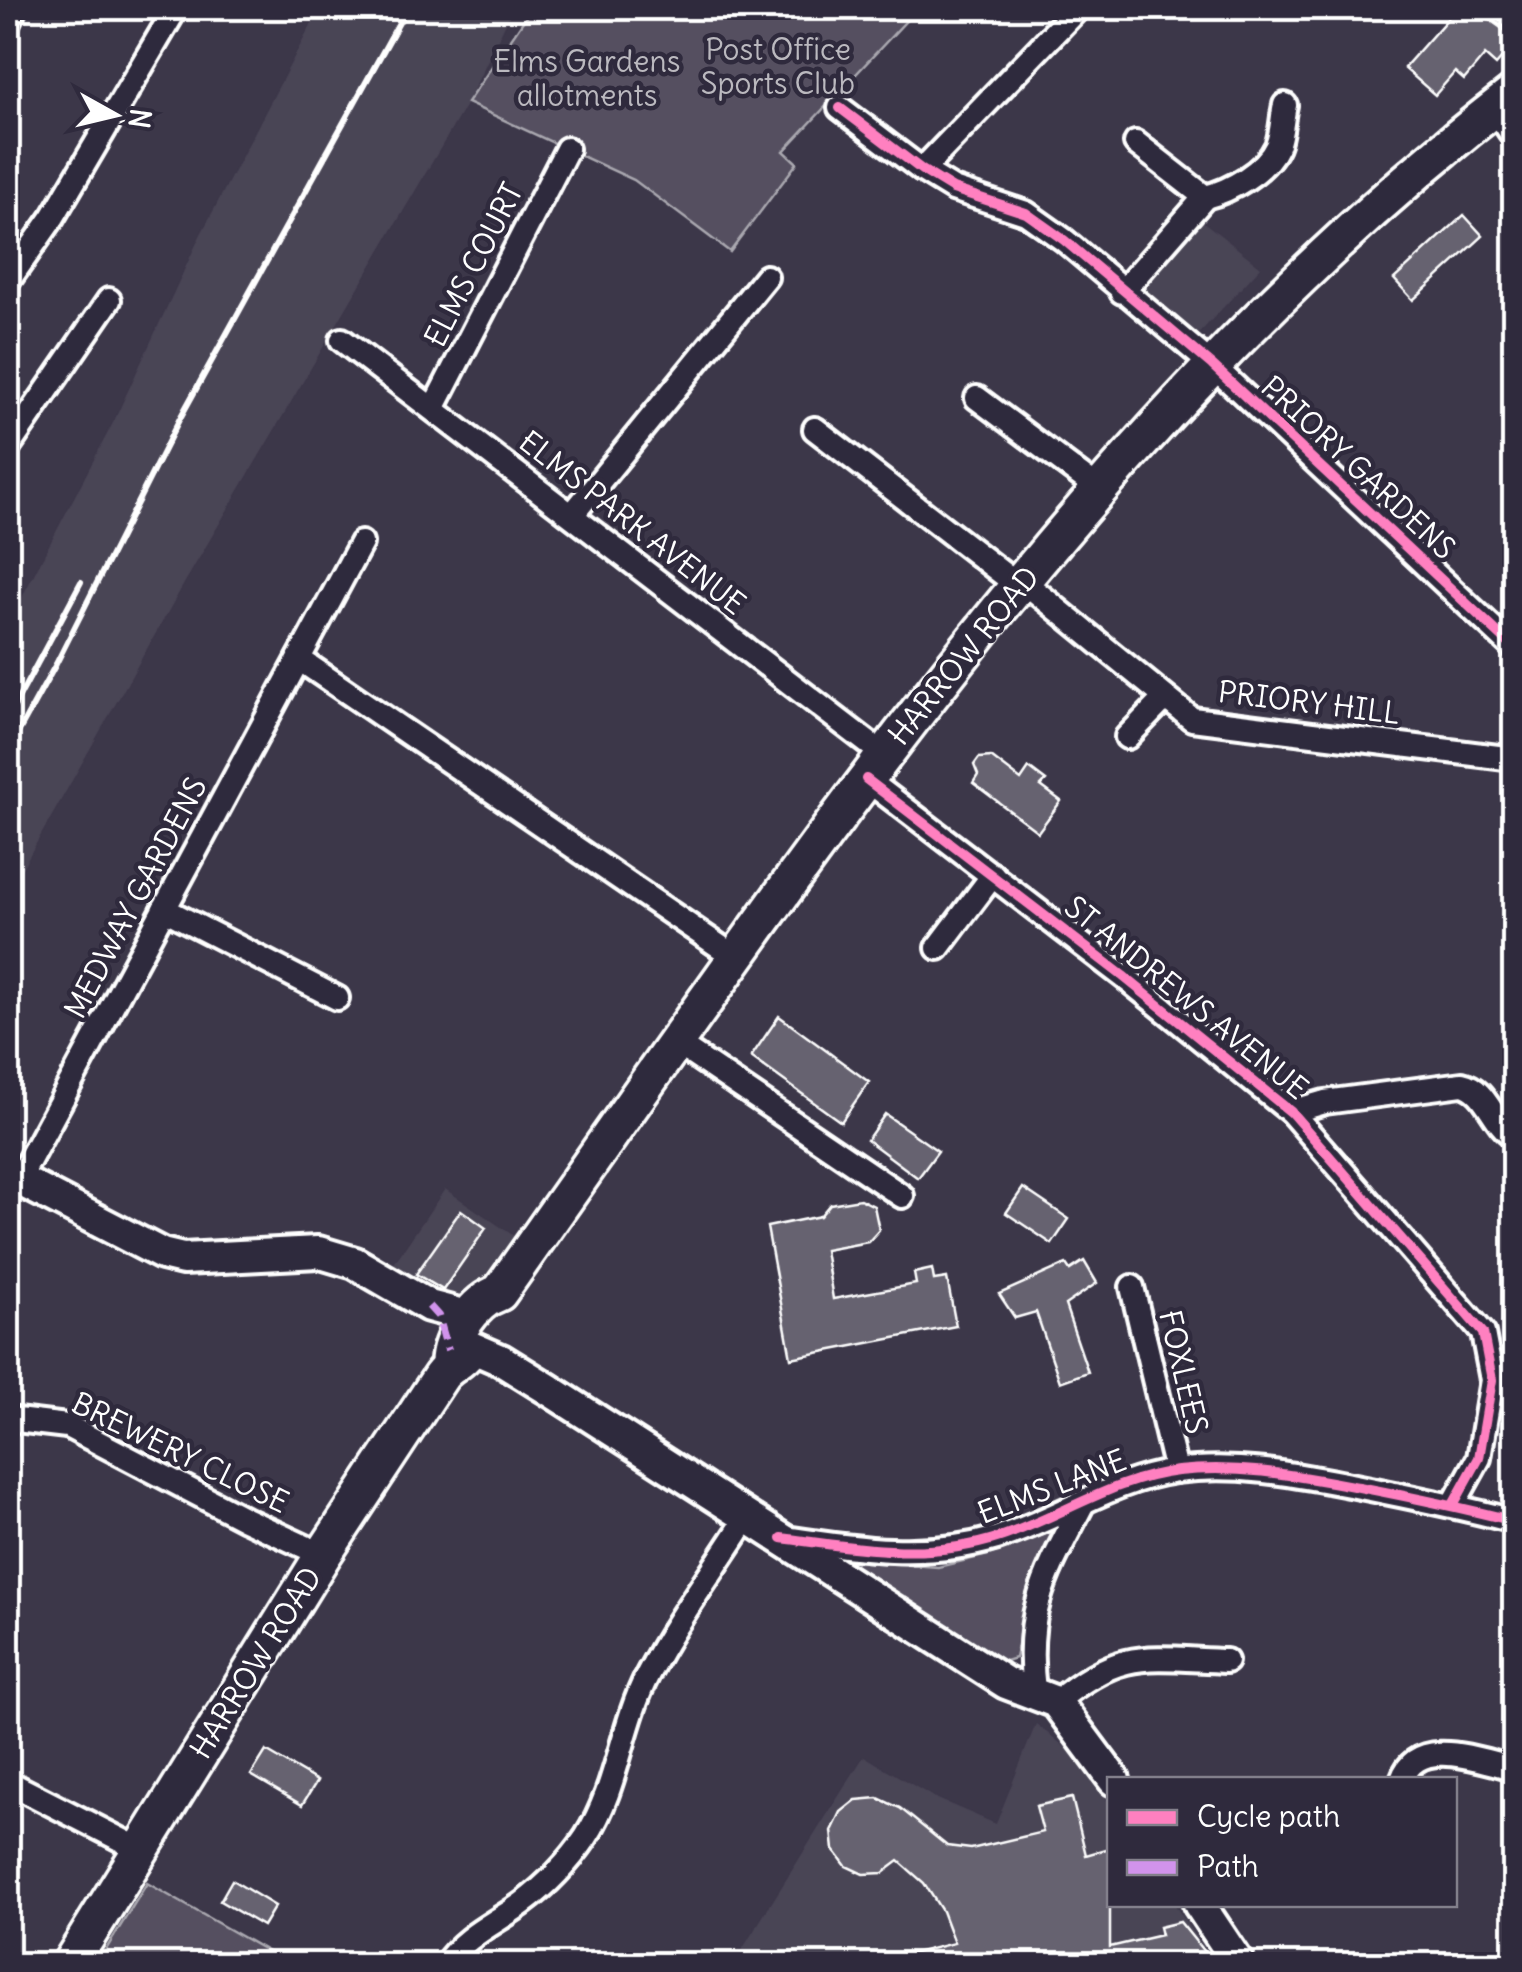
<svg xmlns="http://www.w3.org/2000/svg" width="1522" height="1972" font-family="Delius,sans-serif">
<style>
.built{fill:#494455}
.green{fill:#555060;stroke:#aaa8b0;stroke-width:2.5}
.building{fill:#666270;stroke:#fff;stroke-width:2.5}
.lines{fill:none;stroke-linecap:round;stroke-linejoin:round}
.street-casing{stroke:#fff;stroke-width:30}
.secondary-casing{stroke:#fff;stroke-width:38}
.primary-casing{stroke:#fff;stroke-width:42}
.street{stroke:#2f2a3d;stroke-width:22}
.secondary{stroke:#2f2a3d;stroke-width:30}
.primary{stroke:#2f2a3d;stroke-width:35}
.rail{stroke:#fff;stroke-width:6}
.quiet{stroke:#d193ec;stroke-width:8;stroke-dasharray:15 8;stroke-linecap:butt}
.cycleway-casing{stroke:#2f2a3d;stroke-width:16}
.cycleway{stroke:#ff80c0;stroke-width:10}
.labels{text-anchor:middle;stroke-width:9;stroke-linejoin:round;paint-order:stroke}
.park-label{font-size:30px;fill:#bbb9bf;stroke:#2f2a3d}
.street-label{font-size:30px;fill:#fff;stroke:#2f2a3d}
</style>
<rect width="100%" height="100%" fill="#3c3749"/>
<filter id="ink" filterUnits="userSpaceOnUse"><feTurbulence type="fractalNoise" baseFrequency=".01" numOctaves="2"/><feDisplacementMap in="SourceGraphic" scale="20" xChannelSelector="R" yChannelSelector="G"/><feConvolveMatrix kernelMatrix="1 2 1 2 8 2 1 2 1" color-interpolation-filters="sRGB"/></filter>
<g filter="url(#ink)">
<g class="built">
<polygon points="320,8 513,8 467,103 185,582 8,893 8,624 114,421 200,236"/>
<polygon points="1201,220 1261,267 1191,342 1134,294"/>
<polygon points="445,1189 517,1238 470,1301 441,1298 391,1268"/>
<polygon points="1036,1724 1084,1762 1109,1803 1110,1904 1175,1905 1213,1964 733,1964 864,1756 933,1797 996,1824"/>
</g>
<g class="green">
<polygon points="532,8 918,8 784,151 797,163 730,252 634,180 467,103"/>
<polygon points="1057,1530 1032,1581 1015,1658 996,1664 839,1560 938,1567 988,1555"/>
<polygon points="147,1883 279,1958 281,1964 97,1964"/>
</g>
<g class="building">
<polygon points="1457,8 1481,8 1490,20 1514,37 1514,44 1496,65 1485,55 1464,80 1455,72 1435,95 1404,68"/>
<polygon points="1464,215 1483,236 1413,300 1394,279"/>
<polygon points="991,757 1021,780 1029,768 1046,781 1041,786 1061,801 1038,832 973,783 978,775 974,765 979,758"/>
<polygon points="779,1016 869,1082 841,1122 751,1057"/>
<polygon points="885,1114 938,1151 918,1178 867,1140"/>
<polygon points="1023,1188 1069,1219 1052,1244 1006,1213"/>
<polygon points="860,1199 874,1206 879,1230 868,1242 825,1250 833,1299 916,1284 914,1273 932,1269 934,1280 947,1278 956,1326 791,1358 767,1227 820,1216 830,1204"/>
<polygon points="461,1210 486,1228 443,1290 416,1274"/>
<polygon points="1084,1261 1097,1283 1065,1305 1088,1372 1060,1382 1036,1312 1015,1318 999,1294 1066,1264 1070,1270"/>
<polygon points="266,1751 317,1781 302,1805 251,1775"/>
<polygon points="878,1798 900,1808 947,1846 971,1849 1043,1832 1036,1806 1072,1798 1086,1855 1110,1848 1110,1947 1161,1935 1159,1927 1180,1922 1205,1953 1208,1964 1102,1964 1100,1958 1074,1964 891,1964 891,1959 954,1943 942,1911 924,1883 899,1861 883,1873 863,1874 846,1866 834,1850 832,1831 841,1812 856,1800"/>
<polygon points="232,1880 275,1906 263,1926 220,1901"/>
</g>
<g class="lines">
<defs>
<g id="street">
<polyline points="1498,8 1514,17"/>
<polyline points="840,108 922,170 953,189 1026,213 1064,240 1212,365 1514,648"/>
<polyline points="1495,109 1514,137"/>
<polyline points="922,170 1078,8"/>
<path d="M1205,197C1230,191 1266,171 1277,146C1282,134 1282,117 1285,105"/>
<polyline points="8,281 53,217 176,8"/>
<polyline points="1122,292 1205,197 1136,143"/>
<polyline points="342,340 884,755"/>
<polyline points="977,398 1100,490"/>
<polyline points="433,409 567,149"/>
<polyline points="815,429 1020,587"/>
<polyline points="8,447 109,300"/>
<polyline points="572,515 766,277"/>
<polyline points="1024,582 1192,719 1514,759"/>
<polyline points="299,659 738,959"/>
<polyline points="1127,737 1165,698"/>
<polyline points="866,779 1123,976 1291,1112 1483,1333 1492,1380 1479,1458 1453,1505"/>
<polyline points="164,909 337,998"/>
<polyline points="938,948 993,875"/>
<polyline points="676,1043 902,1196"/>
<path d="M1291,1112L1325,1102L1462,1084C1487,1089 1492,1123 1514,1136"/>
<polyline points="26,1166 361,543"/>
<polyline points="1132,1287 1176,1471"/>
<polyline points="8,1419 67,1426 245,1519 323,1555"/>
<path d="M786,1538C858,1549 926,1559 997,1538C1059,1519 1112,1480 1176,1471C1235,1463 1292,1474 1350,1485C1406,1496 1460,1507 1514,1521"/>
<path d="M1034,1691C1024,1607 1046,1575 1083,1503"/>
<path d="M1056,1702C1121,1648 1147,1658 1226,1661"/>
<path d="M1402,1780C1418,1734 1480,1761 1514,1768"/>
<polyline points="8,1782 141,1850"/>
<path d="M446,1964C464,1936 496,1923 523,1903C546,1886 570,1861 586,1837C618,1787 621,1726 648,1674C676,1620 714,1570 746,1519"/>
</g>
<g id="secondary">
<polyline points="8,1174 162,1254 183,1259 318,1252 355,1263 429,1306 470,1317"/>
<polyline points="471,1347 501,1360 548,1389 1006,1683 1056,1702 1114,1780"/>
<polyline points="1199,1904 1239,1964"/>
</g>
<g id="primary">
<path d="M449,1365C448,1339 474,1301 499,1293C801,867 1096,415 1514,93"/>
<path d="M70,1964L323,1555L441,1376C449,1365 460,1363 467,1353"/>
</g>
</defs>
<use href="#street" class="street-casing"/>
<use href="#secondary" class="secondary-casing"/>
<use href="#primary" class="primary-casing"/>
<use href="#street" class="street"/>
<use href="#secondary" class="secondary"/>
<use href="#primary" class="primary"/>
<g class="rail">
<polyline points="8,49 28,8"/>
<polyline points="8,718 81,582"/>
<polyline points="8,751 56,664 179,420 407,8"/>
</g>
<polyline class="quiet" points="429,1306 438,1316 448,1350"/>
<defs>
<g id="cycleway">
<polyline points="840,108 922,170 953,189 1026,213 1064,240 1212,365 1514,648"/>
<polyline points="866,779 1123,976 1291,1112 1483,1333 1492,1380 1479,1458 1453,1505"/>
<path d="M782,1538C855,1548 928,1561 1000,1537C1060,1517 1115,1478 1178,1471C1240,1464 1298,1476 1359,1487C1411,1497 1463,1508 1514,1521"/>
</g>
</defs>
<use href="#cycleway" class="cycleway-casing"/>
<use href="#cycleway" class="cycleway"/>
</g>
</g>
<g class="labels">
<g class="park-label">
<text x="778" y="60">Post Office<tspan x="778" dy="34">Sports Club</tspan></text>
<text x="587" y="72">Elms Gardens<tspan x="587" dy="34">allotments</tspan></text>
</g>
<g class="street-label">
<text transform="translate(474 265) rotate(-63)" y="10">ELMS COURT</text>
<text transform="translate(1358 468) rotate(43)" y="10">PRIORY GARDENS</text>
<text transform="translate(632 523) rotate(38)" y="10">ELMS PARK AVENUE</text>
<text transform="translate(964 656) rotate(-51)" y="10">HARROW ROAD</text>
<text transform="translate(1309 703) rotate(7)" y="10">PRIORY HILL</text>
<text transform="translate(136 898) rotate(-62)" y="10">MEDWAY GARDENS</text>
<text transform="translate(1186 998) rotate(39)" y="10">ST ANDREWS AVENUE</text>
<text transform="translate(1183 1372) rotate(77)" y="10">FOXLEES</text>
<text transform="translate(180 1453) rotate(26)" y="10">BREWERY CLOSE</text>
<text transform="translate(1052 1487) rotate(-21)" y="10">ELMS LANE</text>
<text transform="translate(256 1663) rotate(-58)" y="10">HARROW ROAD</text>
</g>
</g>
<rect width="1522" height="1972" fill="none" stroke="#2f2a3d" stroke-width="40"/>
<rect x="20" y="20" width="1482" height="1932" fill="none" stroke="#fff" stroke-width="4" filter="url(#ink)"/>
<rect x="1107" y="1777" width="350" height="130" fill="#2f2a3d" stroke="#827f8b" stroke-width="2.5"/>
<rect x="1127" y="1810" width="50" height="15" fill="#ff80c0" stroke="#827f8b" stroke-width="2.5"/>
<text x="1197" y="1827" font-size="30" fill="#ffffff">Cycle path</text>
<rect x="1127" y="1860" width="50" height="15" fill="#d193ec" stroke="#827f8b" stroke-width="2.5"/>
<text x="1197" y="1877" font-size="30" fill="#ffffff">Path</text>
<g transform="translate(115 115) rotate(98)" stroke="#2f2a3d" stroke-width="8" paint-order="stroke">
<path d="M0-8L18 38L0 25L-18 38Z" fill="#ffffff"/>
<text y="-15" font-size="28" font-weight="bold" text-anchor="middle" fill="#ffffff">N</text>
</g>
</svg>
